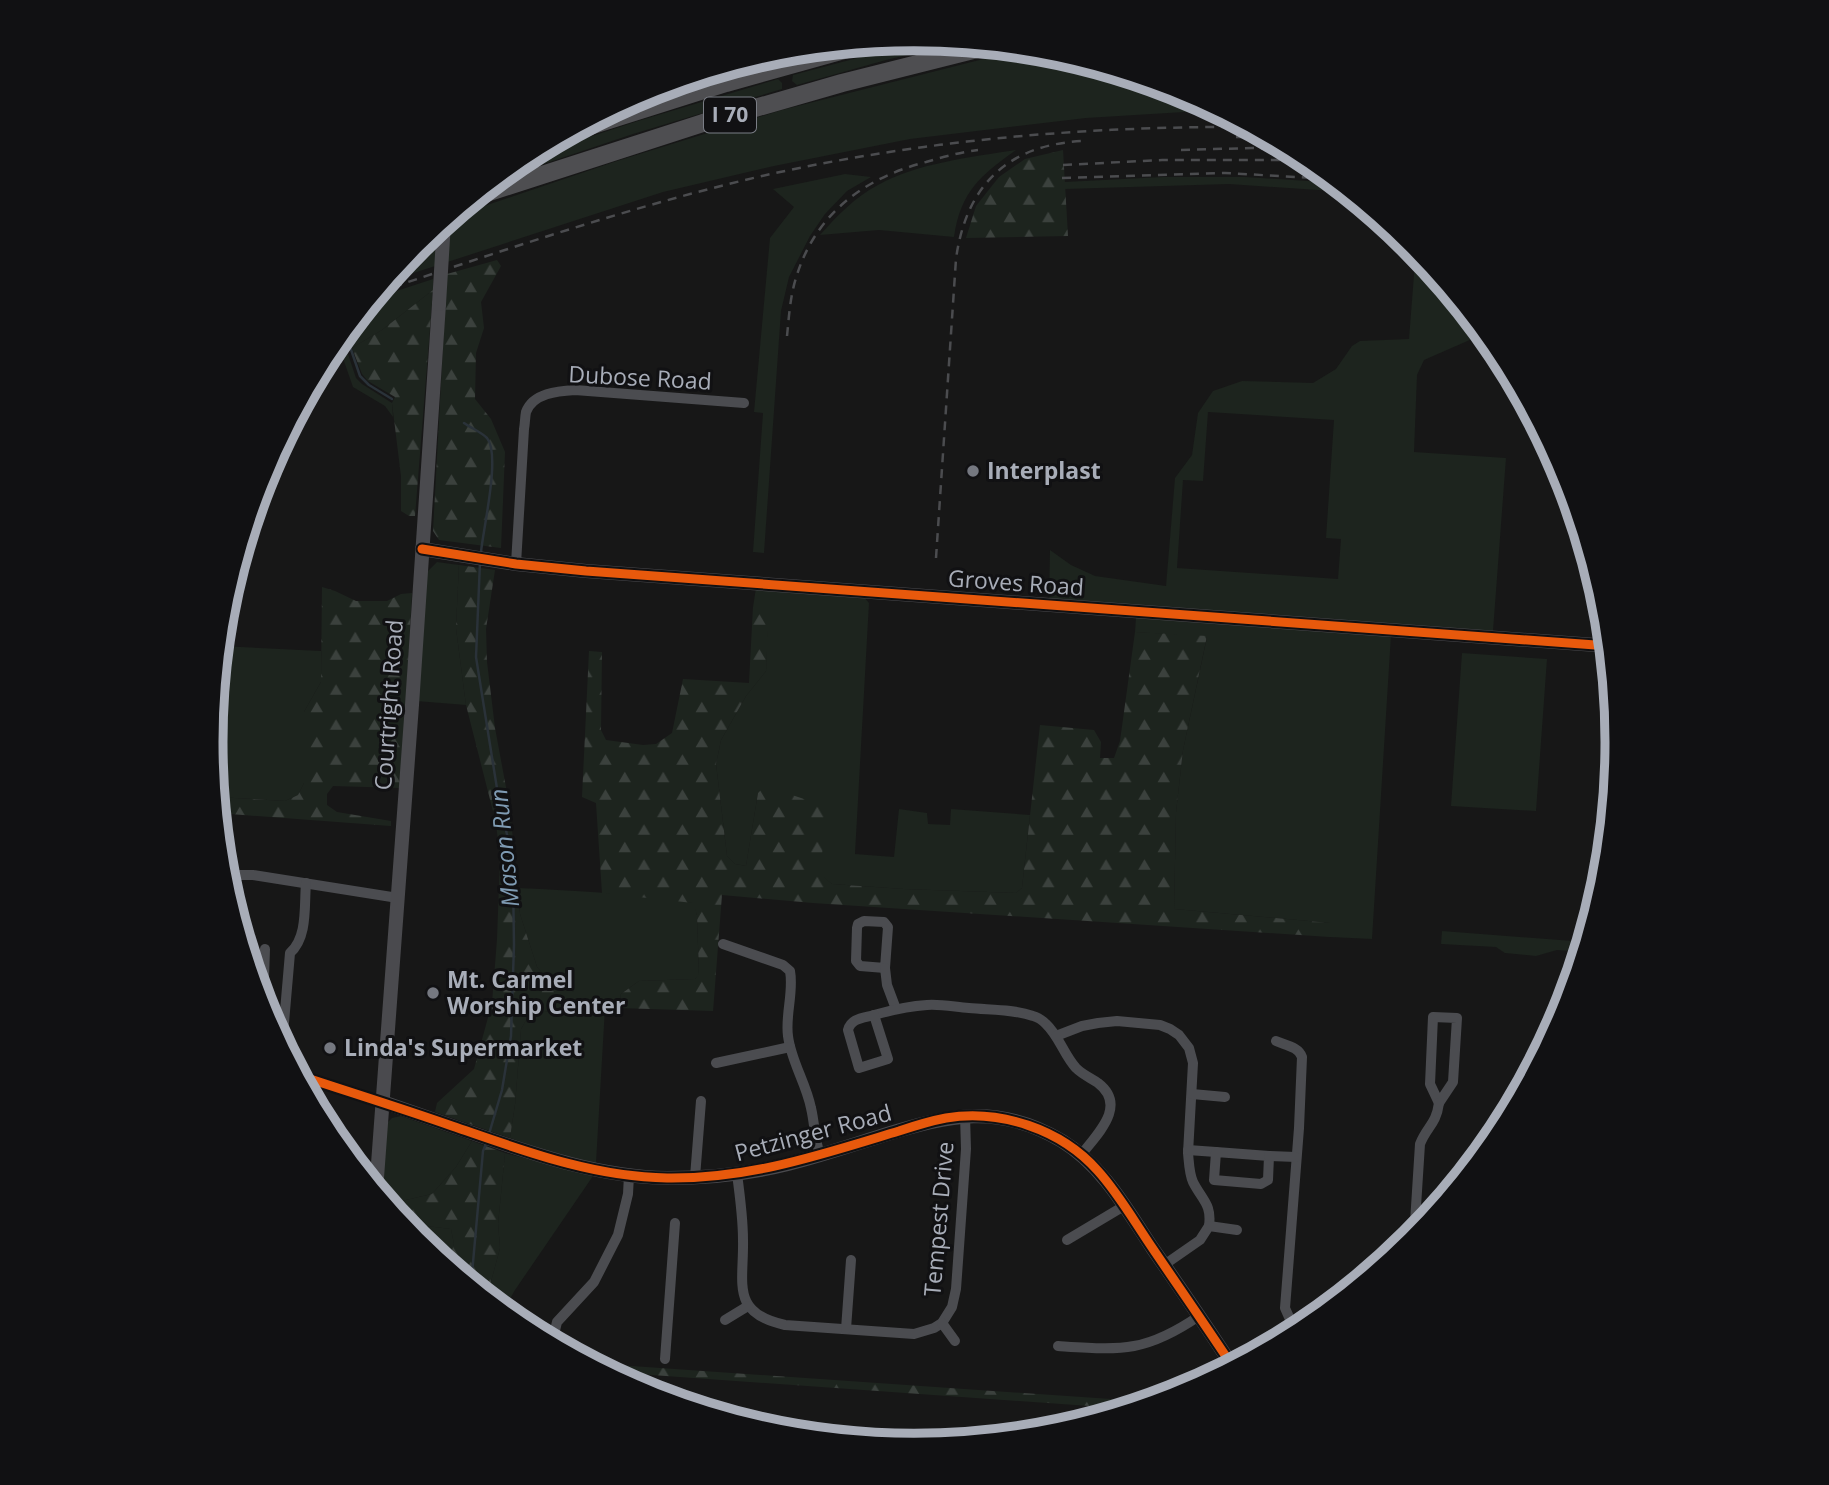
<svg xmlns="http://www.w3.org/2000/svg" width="1829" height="1485" font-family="'Open Sans',sans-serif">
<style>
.green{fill:#1d241e;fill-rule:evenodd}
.forest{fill:url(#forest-firs)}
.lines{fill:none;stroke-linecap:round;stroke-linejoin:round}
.stream{stroke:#2a3239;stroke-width:2.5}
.street{stroke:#4b4c50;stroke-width:10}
.secondary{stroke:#4a4a4e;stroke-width:14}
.highway{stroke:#4e4e51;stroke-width:18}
.rail{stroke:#4b4c4f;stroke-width:2.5;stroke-dasharray:9 7;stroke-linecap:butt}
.secondary-bridge{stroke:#4a4a4e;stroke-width:14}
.cycleway-casing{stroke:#111113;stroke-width:13}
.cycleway{stroke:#e8590c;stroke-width:9}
.poi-dot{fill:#757880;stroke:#111113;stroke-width:2.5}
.labels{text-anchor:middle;stroke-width:6;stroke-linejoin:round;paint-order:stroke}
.shield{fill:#111113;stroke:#7b7e86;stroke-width:2}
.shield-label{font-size:21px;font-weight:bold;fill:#a8adb8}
.street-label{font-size:23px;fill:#a8adb8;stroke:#111113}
.poi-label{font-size:23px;font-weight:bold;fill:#a8adb8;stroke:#111113;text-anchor:start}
.water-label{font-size:24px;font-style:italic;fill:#7f9bb3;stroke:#111113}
.rim{fill:none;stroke:#a8adb8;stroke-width:9}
</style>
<defs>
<pattern id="forest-firs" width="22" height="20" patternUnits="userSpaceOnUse" patternTransform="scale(1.75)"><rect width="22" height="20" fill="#1d241e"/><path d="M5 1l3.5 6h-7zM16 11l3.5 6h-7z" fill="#3b413d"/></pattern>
</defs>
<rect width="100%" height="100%" fill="#171717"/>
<g class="green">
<polygon points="925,40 958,43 886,60 797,85 792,81 793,75"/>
<polygon points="804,49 623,104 645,92 778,52"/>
<polygon points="1023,49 1052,52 1184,92 1217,110 1086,118 910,139 774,166 663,192 386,282 417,244 449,218 617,161 782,110"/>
<polygon points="778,79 782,83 782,89 633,134 496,180 519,160 638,121"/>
<path d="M1016,150C980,176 961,191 954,237L879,230L820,235C837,216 855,197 878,185C917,163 972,157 1016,150Z"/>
<polygon points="845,174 871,177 847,191 825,214 810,236 789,277 781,311 764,553 753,552 763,413 754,412 770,238 794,207 773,189"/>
<polygon points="1163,177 1245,177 1338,183 1348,192 1229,184 1065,189 1064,182"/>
<path d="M1416,249L1491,340L1472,339L1424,360L1417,375L1414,452L1506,458L1493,631L1049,600L1050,550L1071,565L1095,576L1166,586L1175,478L1192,455L1198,413L1213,391L1242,381L1313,383L1336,369L1352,346L1360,341L1409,339ZM1208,412L1334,420L1326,538L1341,539L1338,579L1177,568L1183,480L1203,481Z"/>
<polygon points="433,279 433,290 382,330 352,348 346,330 372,299"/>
<polygon points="342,336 356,378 362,384 392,403 393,417 385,406 353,387 337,341"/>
<polygon points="437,562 459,565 456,628 466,705 416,701 426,573"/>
<polygon points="756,588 863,596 869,603 855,854 894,857 899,809 927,813 928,824 950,825 951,809 1030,815 1022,888 1016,893 903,889 832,884 819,874 758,793 746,866 735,864 727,856 716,764 721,740 746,696 766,671 768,607 753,607"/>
<polygon points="1136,617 1391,635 1372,939 1330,937 1330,923 1174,909 1176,812 1183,750 1207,637 1135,632"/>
<polygon points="220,646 321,651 321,682 304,712 304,783 298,795 285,801 216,797 211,742"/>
<polygon points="1462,653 1547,659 1536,811 1451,806"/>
<path d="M518,888C577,891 636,893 694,903L697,915L699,975L695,979L639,981L621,994L619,1008H605L596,1163L550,1152L510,1138L515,1104L521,1029L529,1015L573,1006L574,992L549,981L537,967L520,914Z"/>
<polygon points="1442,931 1586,942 1583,952 1557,950 1536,956 1505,953 1496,947 1441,944"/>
<polygon points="401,1116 472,1141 456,1167 432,1194 393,1203 392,1211 380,1196 386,1124 392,1118"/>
<polygon points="505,1153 593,1176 515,1290 503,1311 489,1300 489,1289 500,1248 498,1224"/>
<polygon points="403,1223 451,1229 454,1244 447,1265 416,1240"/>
</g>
<g class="forest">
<polygon points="1063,150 1068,236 966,238 976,206 999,177 1025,159"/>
<polygon points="497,260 501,266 481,302 484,328 476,353 475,399 491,419 505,452 501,548 439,540 433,531 447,274"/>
<polygon points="433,290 415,516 409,516 401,511 401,476 392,403 395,397 368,381 362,374 352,348 382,330"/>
<polygon points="459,565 495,570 486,629 487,662 495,728 510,809 520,914 537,967 549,981 574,992 574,1006 529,1015 521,1029 515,1104 510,1138 435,1112 437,1103 474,1069 492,1003 497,940 500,859 496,823 466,705 456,628"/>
<polygon points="322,587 335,591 356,601 387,601 401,594 412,593 401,788 333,786 327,794 327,805 337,812 391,821 391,826 217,813 216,797 285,801 298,795 304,783 304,712 321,682"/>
<polygon points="753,607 769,607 766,671 746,696 721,740 716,764 727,856 735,864 746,866 758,793 765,786 819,804 828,816 819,873 832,884 903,889 1016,893 1022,888 1040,725 1094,730 1101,742 1100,758 1114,758 1120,741 1135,632 1207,636 1183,750 1176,812 1174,909 1330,923 1330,937 813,903 722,895 713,1011 619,1008 621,994 639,981 695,979 699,974 697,915 693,903 602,893 596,803 582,797 589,651 602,652 601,730 606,740 643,745 656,744 672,733 683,679 749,683"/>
<polygon points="472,1141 505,1153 498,1224 500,1248 489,1289 489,1300 447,1265 454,1244 451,1229 403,1223 392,1211 393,1203 432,1194 456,1167"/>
<polygon points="588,1363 1154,1402 1132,1409 624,1373 612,1375"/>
</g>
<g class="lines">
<g class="stream">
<polyline points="345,332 360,376 369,385 392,399"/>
<path d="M464,423C471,428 481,432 487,438C501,455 483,529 481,552"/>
<polyline points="480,562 476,657 499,801 510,847 513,877 514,945 511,1036 502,1090 489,1134"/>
<polyline points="471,1285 483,1151 486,1144"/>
</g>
<g class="street">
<path d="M516,564L524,429C525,424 525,417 526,412C533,393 558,391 575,390L744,403"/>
<polyline points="237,875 253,875 398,898"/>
<polygon points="864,921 884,922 888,927 885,968 860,966 856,961 857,928 858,924"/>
<path d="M723,944L783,965L790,971C794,992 785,1015 788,1036C791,1061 806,1083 811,1108C815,1125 814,1137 820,1155"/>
<polyline points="885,968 887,985 896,1009"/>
<polyline points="1563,991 1571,992"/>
<polyline points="263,1007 265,949"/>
<path d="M874,1015C892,1010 909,1006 927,1005C941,1004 955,1007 969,1008C990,1010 1013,1009 1033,1016C1037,1017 1043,1021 1046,1024C1059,1036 1064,1055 1076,1068C1083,1075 1091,1078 1098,1083C1128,1106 1097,1134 1081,1155"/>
<path d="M874,1015L888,1059L859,1068L848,1030C851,1018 864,1018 874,1015Z"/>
<polygon points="1433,1017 1457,1018 1453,1082 1439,1103 1430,1084"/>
<path d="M1056,1036L1082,1026L1098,1023L1117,1021L1160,1025L1170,1029L1179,1035L1189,1048L1193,1063L1188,1153C1189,1162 1189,1173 1193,1182C1202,1200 1212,1204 1209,1226"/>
<path d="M1276,1041C1285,1045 1299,1047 1302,1057L1299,1128L1285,1308L1296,1333"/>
<path d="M282,1046L290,953C308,937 304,906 306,883"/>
<polyline points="716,1063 790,1047"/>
<polyline points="298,1075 383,1102"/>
<polyline points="1192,1094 1225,1097"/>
<polyline points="1188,1150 1216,1152"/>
<polygon points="1216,1152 1269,1156 1268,1180 1261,1184 1214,1180"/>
<polyline points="1269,1156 1296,1157"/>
<path d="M737,1174C740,1196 743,1218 743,1240C744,1283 730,1313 785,1325L914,1334L934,1328L942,1323L952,1307L956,1289L966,1149L965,1116"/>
<polyline points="695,1177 701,1101"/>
<path d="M1414,1238L1420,1144C1427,1126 1436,1125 1439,1103"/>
<polyline points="1067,1240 1124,1206"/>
<polyline points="1164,1265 1200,1240 1209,1226 1237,1230"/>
<polyline points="725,1320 748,1306"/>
<polyline points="942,1323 955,1341"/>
<polyline points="846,1329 851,1260"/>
<polyline points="552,1343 557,1322 594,1282 618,1235 628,1194 629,1175"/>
<path d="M1058,1346C1121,1350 1145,1353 1199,1316"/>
<polyline points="665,1359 675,1223"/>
<polyline points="756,1427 785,1434"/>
<polyline points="816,1437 848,1433 939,1440 953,1443"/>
</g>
<g class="secondary">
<polyline points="422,549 516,564 586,571 1609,646"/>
<path d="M383,1102C414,1113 446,1124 478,1135C539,1156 602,1177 667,1178C708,1178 748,1174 788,1164C820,1156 852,1145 884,1135C949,1115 999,1103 1062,1141C1103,1166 1127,1210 1153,1249C1180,1288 1207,1327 1233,1367"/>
<polyline points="376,1191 412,705 439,304"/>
</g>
<g class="highway">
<polyline points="568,133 726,83 869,43"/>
<polyline points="474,197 703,123 842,83 989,46"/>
</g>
<g class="rail">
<polyline points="1236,137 1268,137"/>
<polyline points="1181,150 1252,148 1290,150"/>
<polyline points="1063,165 1162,160 1309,160"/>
<polyline points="1062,178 1225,173 1332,179"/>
<path d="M378,292C505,250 632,206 762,176C922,140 1086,126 1250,127"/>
<path d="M787,336C789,317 790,297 796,278C815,214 864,178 926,162C943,157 961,152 978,150"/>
<path d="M936,558L956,259C966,186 1007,145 1082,141"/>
</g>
<polyline class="secondary-bridge" points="439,304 444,222"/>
<defs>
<g id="cycleway">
<polyline points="422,549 516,564 586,571 1609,646"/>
<path d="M298,1075C349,1092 401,1108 452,1126C522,1150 592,1177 667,1178C750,1179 820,1155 899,1131C914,1126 930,1121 946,1118C1000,1109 1061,1129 1098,1171C1118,1193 1134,1221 1151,1246C1178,1286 1206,1326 1233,1367"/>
</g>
</defs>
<use href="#cycleway" class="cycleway-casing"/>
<use href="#cycleway" class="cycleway"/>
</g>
<g class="poi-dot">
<circle cx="973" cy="471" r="7"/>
<circle cx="433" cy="993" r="7"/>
<circle cx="330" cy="1048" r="7"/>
</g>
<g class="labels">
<rect class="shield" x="704" y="97.5" width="52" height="35" rx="5"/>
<g class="shield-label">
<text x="730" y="122">I 70</text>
</g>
<g class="street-label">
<text transform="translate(640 378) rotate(3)" y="8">Dubose Road</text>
<text transform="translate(1016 583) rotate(4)" y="8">Groves Road</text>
<text transform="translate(389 705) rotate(-86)" y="8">Courtright Road</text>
<text transform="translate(813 1133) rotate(-15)" y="8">Petzinger Road</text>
<text transform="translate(939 1219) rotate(-85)" y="8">Tempest Drive</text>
</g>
<g class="poi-label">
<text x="987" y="479">Interplast</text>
<text x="447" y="988">Mt. Carmel<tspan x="447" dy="26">Worship Center</tspan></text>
<text x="344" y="1056">Linda's Supermarket</text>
</g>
<g class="water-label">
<text transform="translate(505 848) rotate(-96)" y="8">Mason Run</text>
</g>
</g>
<path d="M0 0H1829V1485H0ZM223 742a691 691 0 1 1 1382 0a691 691 0 1 1-1382 0Z" fill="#111113" fill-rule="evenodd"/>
<path class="rim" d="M223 742a691 691 0 1 1 1382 0a691 691 0 1 1-1382 0Z"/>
</svg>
